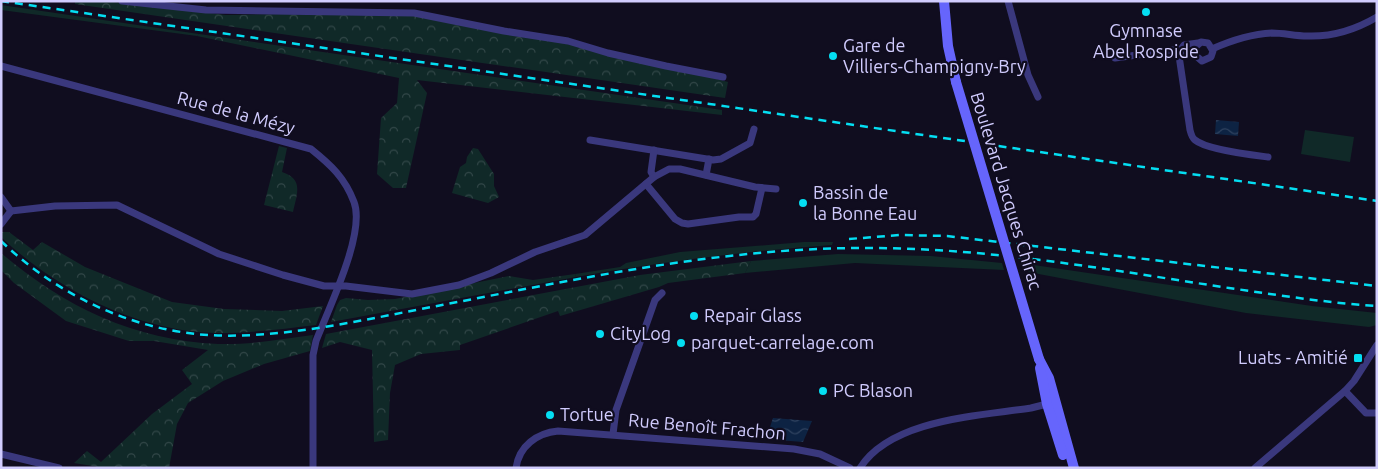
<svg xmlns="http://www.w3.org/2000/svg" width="1378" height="469" font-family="Ubuntu,sans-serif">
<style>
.grass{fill:#102928}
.forest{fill:url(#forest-crowns)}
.water{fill:url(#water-waves)}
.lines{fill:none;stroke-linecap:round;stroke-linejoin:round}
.street{stroke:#3a387d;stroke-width:7}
.secondary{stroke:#6665fc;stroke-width:10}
.rail{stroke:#04def2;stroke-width:2.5;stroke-dasharray:8 6;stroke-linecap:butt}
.secondary-bridge{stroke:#6665fc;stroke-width:10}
.poi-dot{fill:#04def2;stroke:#100d1f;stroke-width:2}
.labels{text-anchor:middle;stroke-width:4.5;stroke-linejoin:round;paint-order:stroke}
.poi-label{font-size:18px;fill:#d1ccfe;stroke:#100d1f;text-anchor:start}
.street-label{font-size:18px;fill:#d1ccfe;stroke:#100d1f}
</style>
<defs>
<pattern id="forest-crowns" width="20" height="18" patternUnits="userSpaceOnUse" patternTransform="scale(1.25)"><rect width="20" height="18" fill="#102928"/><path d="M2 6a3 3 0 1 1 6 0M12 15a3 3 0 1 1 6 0" fill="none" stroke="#324748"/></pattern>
<pattern id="water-waves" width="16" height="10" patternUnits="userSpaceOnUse" patternTransform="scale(1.25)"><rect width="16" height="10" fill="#0d2343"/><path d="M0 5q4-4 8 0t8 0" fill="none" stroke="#2f425f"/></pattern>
</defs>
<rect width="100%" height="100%" fill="#100d1f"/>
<g class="grass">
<polygon points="1,5 199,34 197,36 1,10"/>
<polygon points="1305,130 1354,137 1350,162 1301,154"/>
<path d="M804,242H833L832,245C746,251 661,262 576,277L575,274L620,267L626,263L680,252Z"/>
<polygon points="838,254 931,256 1002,263 1004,270 855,263 745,273 751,261"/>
<polygon points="1027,264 1312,306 1377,313 1377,325 1369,327 1246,313 1028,272"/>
</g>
<g class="forest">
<polygon points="75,1 105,1 226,15 411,12 573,42 728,82 725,98 75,4"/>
<polygon points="199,34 722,110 722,115 417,80 427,93 406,188 393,188 377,174 381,118 397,103 399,78 197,36"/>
<path d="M279,146L287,148L282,172C304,179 297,194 293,212L264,205Z"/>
<polygon points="473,148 478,149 494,174 494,186 499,197 488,203 452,193 460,167 466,163 467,157"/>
<path d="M1,232H9L33,250L42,242L85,267L172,302L224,309L282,311L323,306L316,325C283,329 250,333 217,333C139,332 57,290 1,237Z"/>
<path d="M1,253C65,307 133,340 218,344C250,345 282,339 313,335L310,351L264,364L223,381L188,403L177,424L169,468H105L74,463L87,451L101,462L152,414L192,384L182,370L208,350L154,341H129L66,321L14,283L1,270Z"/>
<polygon points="751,261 745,273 668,283 659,287 560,316 558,311 460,345 460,350 421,354 395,365 390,393 388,440 374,442 372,350 340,342 322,348 326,334 640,275"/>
<polygon points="575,274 576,277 331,322 337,305 340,300 346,298 368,300 395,299 509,276 533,280"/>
</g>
<g class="water">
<polygon points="1216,120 1239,122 1238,136 1215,134"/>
<polygon points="773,418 812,421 803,442 766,439"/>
</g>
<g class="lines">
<g class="street">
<polyline points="122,1 206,10 414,13 504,31 568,41 608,53 666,66 723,77"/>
<polyline points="1008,1 1028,75 1038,97"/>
<path d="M1178,49L1190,130C1191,134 1192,138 1195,140C1207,150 1252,155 1268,157"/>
<polyline points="1181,49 1182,51 1195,55 1202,61 1211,57 1213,51 1208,43 1201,42 1194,48 1195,55"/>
<path d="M1212,49C1230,41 1252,34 1272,33C1284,33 1295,36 1307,36C1332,37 1355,30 1377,17"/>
<polyline points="1115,58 1181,49 1184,45 1198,43"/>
<path d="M1,66L311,149C331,165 345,178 354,202C366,233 328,310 316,341L313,355V468"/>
<polyline points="590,140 713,160 721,159 750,143 754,129"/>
<polyline points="654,150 651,172 654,177"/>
<polyline points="706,175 709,159"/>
<polyline points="646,184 675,219 682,223 688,224 739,217 753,217 756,214 762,188"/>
<polyline points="1,197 11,211"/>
<polyline points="11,211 55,206 117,205 219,254 283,275 324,286 346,286 412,294 459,285 491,273 535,252 585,235 654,177 669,169 680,169 755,187 776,189"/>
<polyline points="1,224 11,211"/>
<polyline points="1345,391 1366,413 1377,413"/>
<polyline points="613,434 616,410 655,300 662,293"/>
<polyline points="1,454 59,468"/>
<path d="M516,468C519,446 537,433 558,431L794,449L820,454L850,468"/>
<path d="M860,468C891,419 979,416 1031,408L1047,404"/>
<polyline points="1255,468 1345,391 1354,381 1377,345"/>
</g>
<g class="secondary">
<polyline points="944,1 948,46 956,82"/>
<polyline points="1039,359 1049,378 1074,468"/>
<polyline points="1040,368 1047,404 1063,455"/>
</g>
<g class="rail">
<polyline points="1,1 1377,201"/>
<polyline points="849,239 900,235 947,236 1377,286"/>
<path d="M1,241C54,292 123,326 196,334C273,342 366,319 442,305C584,278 725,247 870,248C991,248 1110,270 1229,288C1278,295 1327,303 1377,306"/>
</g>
<polyline class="secondary-bridge" points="956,82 1039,359"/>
</g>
<g class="poi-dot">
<circle cx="1146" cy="12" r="5"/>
<circle cx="833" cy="56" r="5"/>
<circle cx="803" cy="203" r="5"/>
<circle cx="694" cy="316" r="5"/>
<circle cx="600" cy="334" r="5"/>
<circle cx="681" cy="343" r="5"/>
<rect x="1353" y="353" width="10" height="10" rx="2.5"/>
<circle cx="823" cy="391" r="5"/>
<circle cx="550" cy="415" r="5"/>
</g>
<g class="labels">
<g class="poi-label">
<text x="1146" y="37" text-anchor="middle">Gymnase<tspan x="1146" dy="21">Abel Rospide</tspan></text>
<text x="843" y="52">Gare de<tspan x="843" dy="21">Villiers-Champigny-Bry</tspan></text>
<text x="813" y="199">Bassin de<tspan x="813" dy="21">la Bonne Eau</tspan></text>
<text x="704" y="322">Repair Glass</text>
<text x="610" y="340">CityLog</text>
<text x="691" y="349">parquet-carrelage.com</text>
<text x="1348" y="364" text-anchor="end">Luats - Amitié</text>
<text x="833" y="397">PC Blason</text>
<text x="560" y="421">Tortue</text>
</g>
<g class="street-label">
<text transform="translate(236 113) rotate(15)" y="6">Rue de la Mézy</text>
<text transform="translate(1006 191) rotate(73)" y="6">Boulevard Jacques Chirac</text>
<text transform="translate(707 427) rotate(5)" y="6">Rue Benoît Frachon</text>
</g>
</g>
<rect width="1378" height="469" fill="none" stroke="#d1ccfe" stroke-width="5"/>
</svg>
